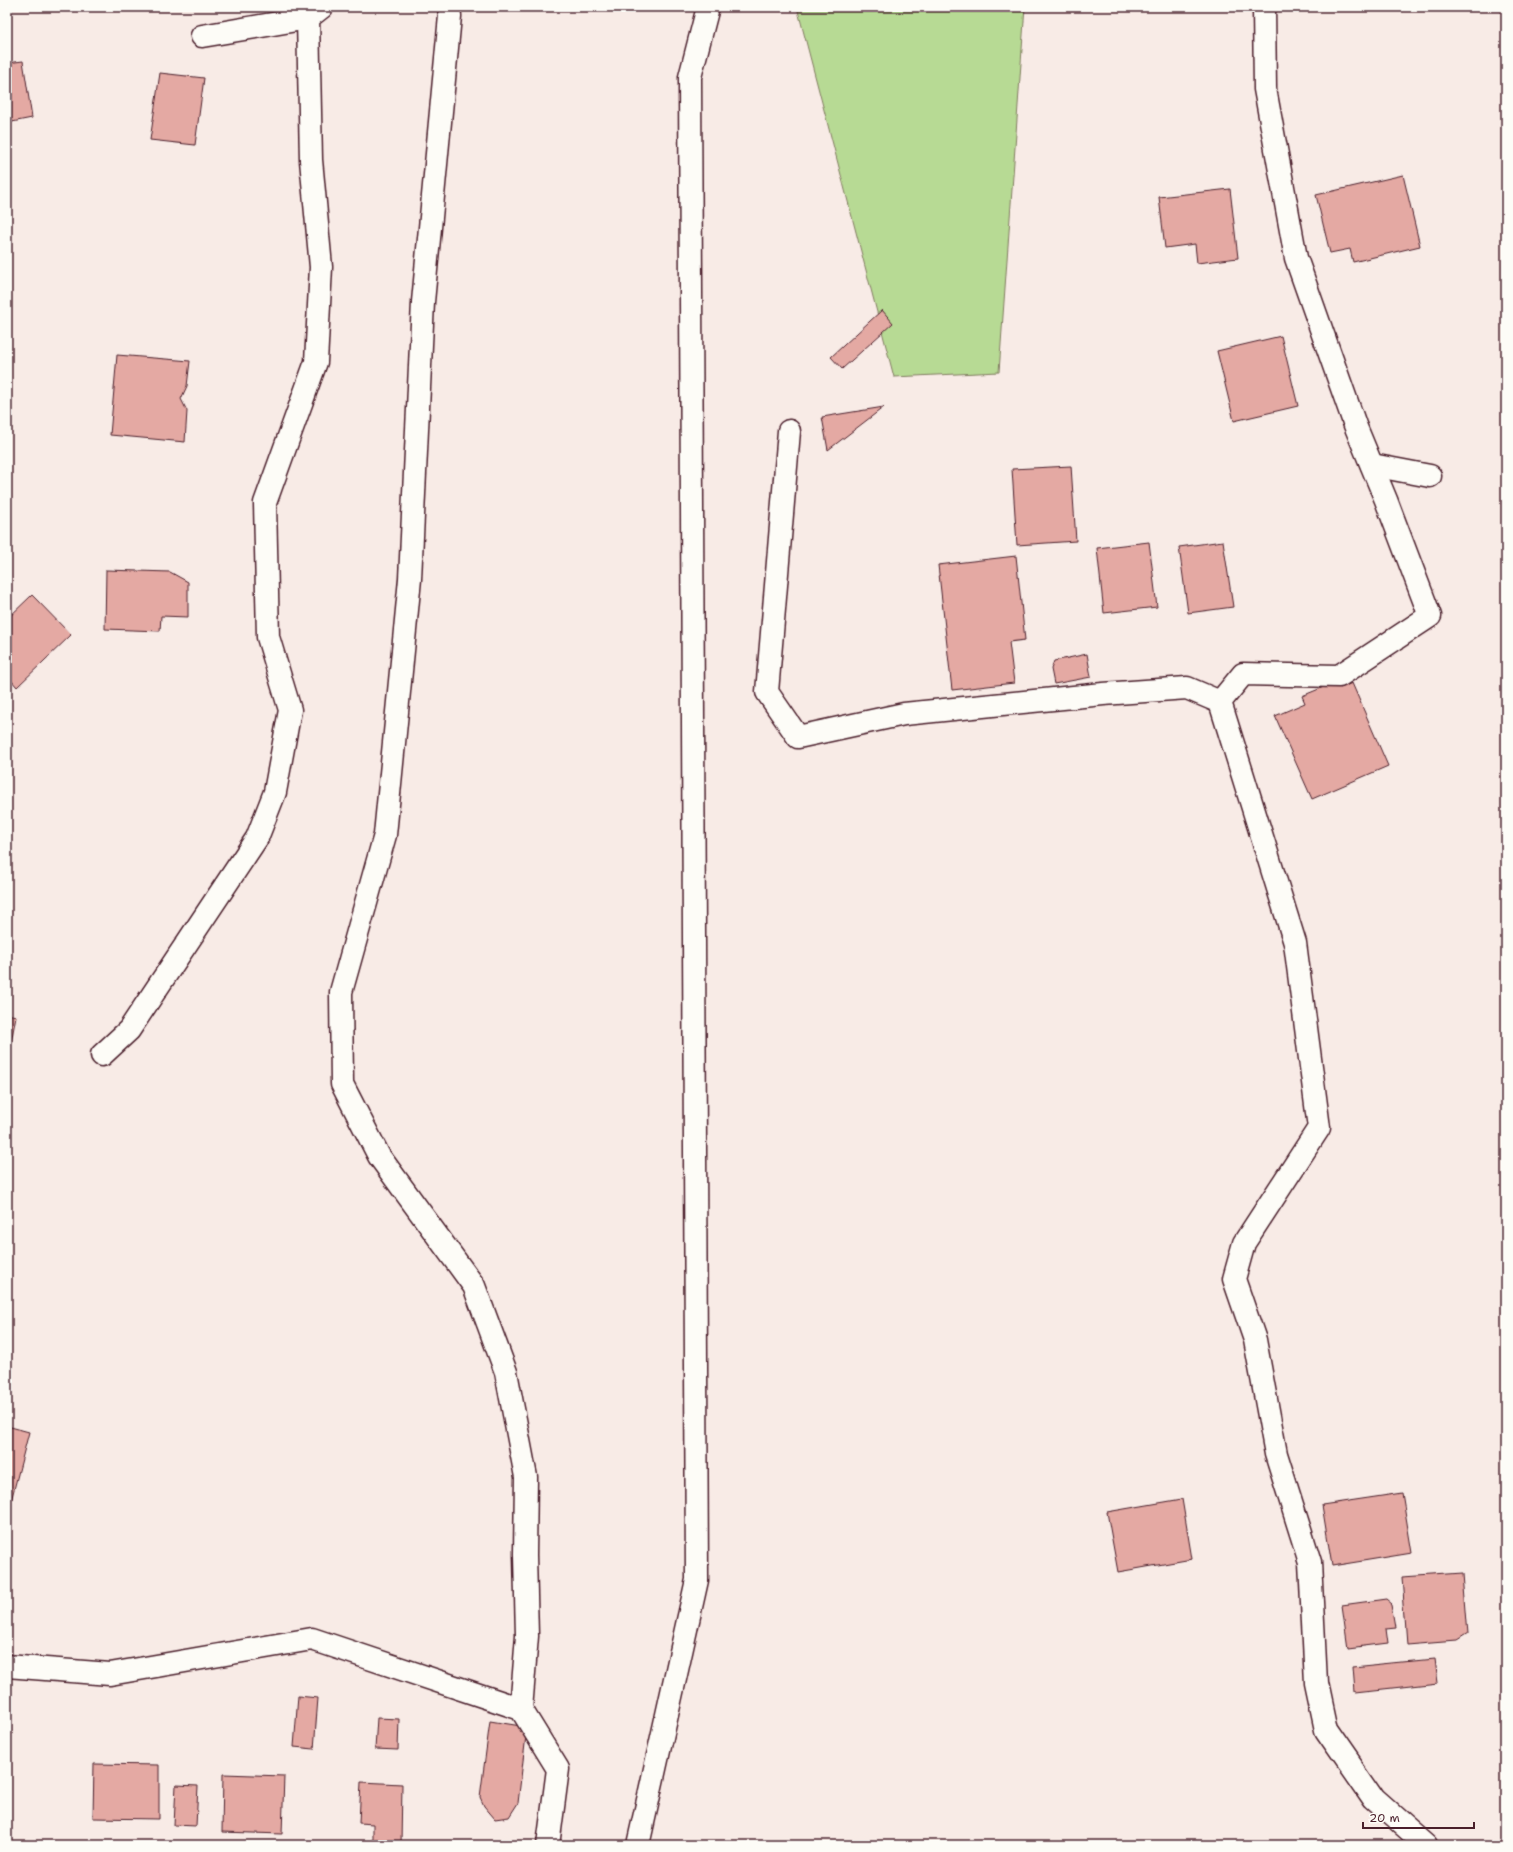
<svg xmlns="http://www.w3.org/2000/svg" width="1513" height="1852" font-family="'Shantell Sans',sans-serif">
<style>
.green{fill:#b7da94;stroke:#807c60}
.building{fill:#e4a9a3;stroke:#4a1f2b}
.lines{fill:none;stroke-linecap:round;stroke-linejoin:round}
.minor-casing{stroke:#4a1f2b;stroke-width:25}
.minor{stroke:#fdfcf7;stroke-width:22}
</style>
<rect width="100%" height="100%" fill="#f8ebe6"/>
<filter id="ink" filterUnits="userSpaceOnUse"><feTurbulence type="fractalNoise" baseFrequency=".025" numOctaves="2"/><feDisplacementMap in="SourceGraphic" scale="8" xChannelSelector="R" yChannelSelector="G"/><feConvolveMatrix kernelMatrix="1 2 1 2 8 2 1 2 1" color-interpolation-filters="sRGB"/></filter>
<g filter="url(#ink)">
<polygon class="green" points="797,7 1025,7 999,372 894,377"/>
<g class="building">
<polygon points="23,61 32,118 7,123 7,63"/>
<polygon points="160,73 204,78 195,145 150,140"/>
<polygon points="1403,175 1420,246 1353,262 1350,249 1330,253 1316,195"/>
<polygon points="1230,189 1238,258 1197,263 1195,244 1165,248 1159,197"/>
<polygon points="882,310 893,323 842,369 831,357"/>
<polygon points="1281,336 1298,406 1234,421 1217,351"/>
<polygon points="117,355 190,361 187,386 181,399 187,411 185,442 110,435"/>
<polygon points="884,407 828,450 822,417"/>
<polygon points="1071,466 1076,541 1017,545 1012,469"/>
<polygon points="1223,541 1233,607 1188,613 1179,547"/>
<polygon points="1149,542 1157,607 1104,613 1097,548"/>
<polygon points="1016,556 1025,640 1009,642 1014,683 952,690 938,565"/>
<polygon points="106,570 170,572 188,582 188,617 161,616 160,631 105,629"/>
<polygon points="32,595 71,635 17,687 11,680 7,683 7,619"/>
<polygon points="1087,654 1091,677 1054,684 1051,669 1054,661"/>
<polygon points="1336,682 1340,688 1352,683 1388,766 1312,799 1275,716 1305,703 1302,696"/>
<polygon points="7,1014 16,1016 7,1064"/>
<polygon points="7,1426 29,1432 11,1501 7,1500"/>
<polygon points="1402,1493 1412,1553 1332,1566 1322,1505"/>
<polygon points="1182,1499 1192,1559 1118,1572 1107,1512"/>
<polygon points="1462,1573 1467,1634 1456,1641 1407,1645 1402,1577"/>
<polygon points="1386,1599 1392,1604 1396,1627 1386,1628 1388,1643 1348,1648 1342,1605"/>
<polygon points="1434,1659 1437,1683 1355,1692 1353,1667"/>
<polygon points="298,1696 318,1698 314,1749 294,1747"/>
<polygon points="377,1718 399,1719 398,1750 375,1749"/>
<polygon points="490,1721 527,1727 518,1803 509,1817 495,1819 484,1806 480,1797"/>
<polygon points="94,1764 159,1765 159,1819 93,1818"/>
<polygon points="223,1774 284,1776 282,1834 222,1832"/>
<polygon points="361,1782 402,1784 401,1845 373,1845 373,1824 359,1823"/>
<polygon points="176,1785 198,1786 196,1826 174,1825"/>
</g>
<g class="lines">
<defs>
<g id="minor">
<polyline points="449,7 450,16 423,302 410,579 385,835 341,992 342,1084 379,1156 474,1286 506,1372 526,1477 525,1555 527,1636 521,1709"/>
<polyline points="1264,7 1265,89 1296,258 1355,425 1386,500 1430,616 1339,676 1243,674 1220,702 1295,943 1319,1128 1244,1243 1234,1279 1255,1340 1276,1454 1310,1562 1316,1683 1326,1730 1374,1799 1426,1845"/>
<polyline points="202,36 308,18"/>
<polyline points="789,431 767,692 798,737 904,714 1103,694 1187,688 1220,702"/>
<polyline points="1372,465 1430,476"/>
<polyline points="102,1055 129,1030 257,838 275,792 290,710 268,637 265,503 316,362 321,267 311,160 308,18 322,7"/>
<polyline points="7,1666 110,1674 312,1639 521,1709 558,1769 548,1845"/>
<polyline points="638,1845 697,1580 690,77 708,7"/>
</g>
</defs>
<use href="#minor" class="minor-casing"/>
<use href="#minor" class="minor"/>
</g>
</g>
<rect width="1513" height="1852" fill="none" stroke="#fdfcf7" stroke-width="24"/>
<rect x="12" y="12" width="1489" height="1828" fill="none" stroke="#4a1f2b" stroke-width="1.5" filter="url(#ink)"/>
<path d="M1363 1822v6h111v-6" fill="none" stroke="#4a1f2b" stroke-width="2"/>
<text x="1369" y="1822" font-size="12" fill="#4a1f2b" stroke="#fdfcf7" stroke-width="3" paint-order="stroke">20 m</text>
</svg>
